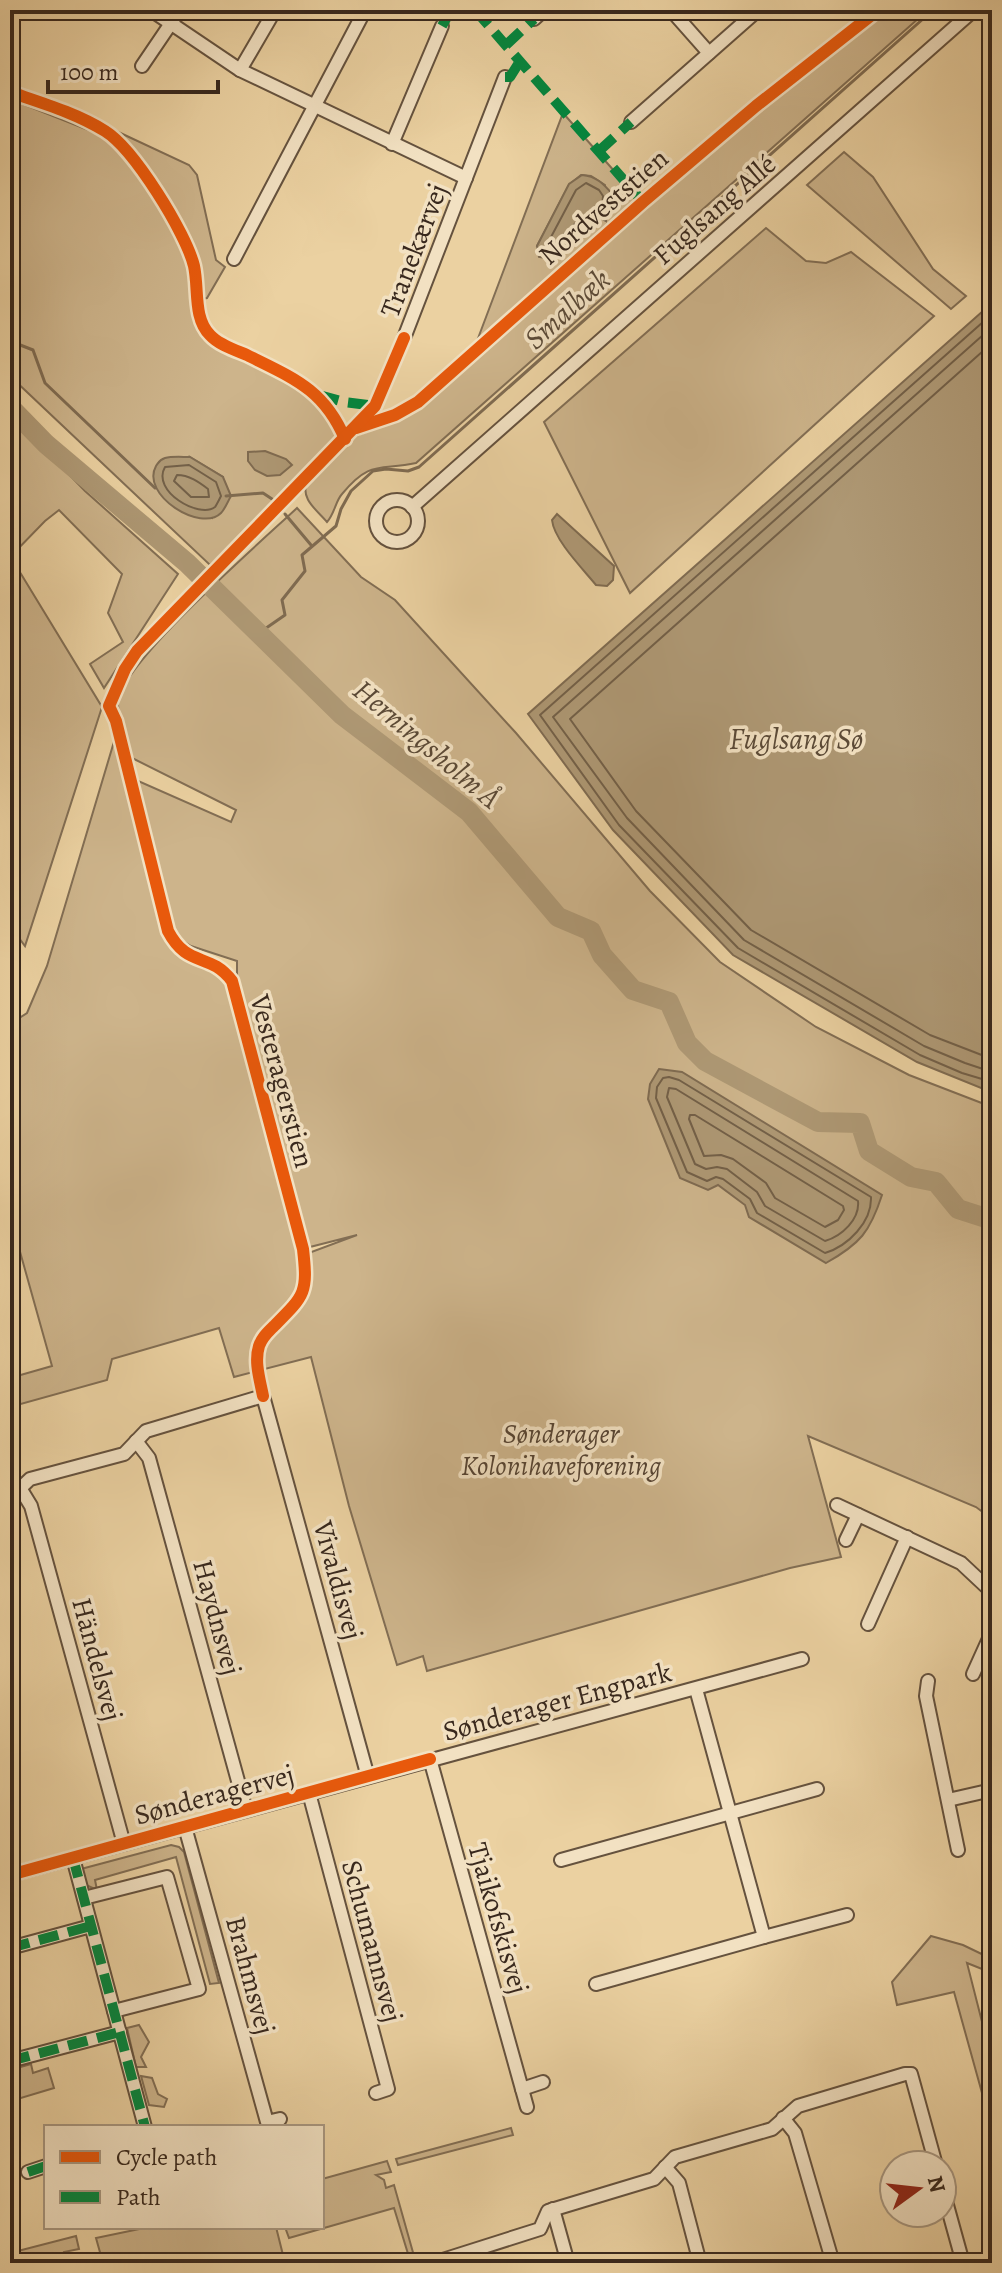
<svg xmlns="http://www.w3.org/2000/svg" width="1002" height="2273" font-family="Alegreya,serif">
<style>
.green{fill:#cdb48b;stroke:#826e54;stroke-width:2;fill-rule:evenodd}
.water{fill:#ae9874;stroke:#7f6b51;stroke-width:2}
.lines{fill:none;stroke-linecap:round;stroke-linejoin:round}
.shore{stroke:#736048;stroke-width:2}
.stream{stroke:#7f6b51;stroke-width:3}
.river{stroke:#ae9874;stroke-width:20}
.street-casing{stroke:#65523e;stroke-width:16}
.street{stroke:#f2e1c2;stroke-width:12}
.quiet{stroke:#00873e;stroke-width:10;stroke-dasharray:20 10;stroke-linecap:butt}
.cycleway-casing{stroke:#f2e1c2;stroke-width:17}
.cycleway{stroke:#e8590c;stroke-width:12}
.labels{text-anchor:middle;stroke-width:7;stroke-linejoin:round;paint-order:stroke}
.street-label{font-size:28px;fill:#38281d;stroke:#f2e1c2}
.park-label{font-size:28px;font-style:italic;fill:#564433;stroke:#f2e1c2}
.water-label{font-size:30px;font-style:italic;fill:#5b4a37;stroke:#f2e1c2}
</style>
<rect width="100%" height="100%" fill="#ebd1a1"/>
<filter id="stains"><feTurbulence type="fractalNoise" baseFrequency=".0025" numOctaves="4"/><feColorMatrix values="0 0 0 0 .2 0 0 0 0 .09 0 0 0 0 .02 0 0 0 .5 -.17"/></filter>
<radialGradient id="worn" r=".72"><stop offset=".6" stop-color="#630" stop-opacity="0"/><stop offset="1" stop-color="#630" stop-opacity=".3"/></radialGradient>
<g class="green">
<path d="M883,10H928L416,463C380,471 371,459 342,494C335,502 335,513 327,522C317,510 300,499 307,482L352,437L405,417L423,405L761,108Z"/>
<path d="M10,99L101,135L114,144L172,223L189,266L198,322L210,341L258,365L319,402L337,435L313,468L210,565L10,376ZM190,457L223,477L212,518L201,516Z"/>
<path d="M563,113L638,198L477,341ZM581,175L591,176L605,185L606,221L599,217L587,223L551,259L537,246L569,185Z"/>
<path d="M114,130L189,165L197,175L216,260L225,267L207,298L202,299C204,231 155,180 114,130Z"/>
<polygon points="844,152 873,177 933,269 966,296 951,309 807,185"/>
<polygon points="766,228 806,261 826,263 851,252 934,316 630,593 544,422"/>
<polygon points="10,413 85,491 178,574 104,688 90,664 123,642 108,613 122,574 59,510 45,521 10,557"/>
<path d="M297,508L361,577L395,600L516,733L650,891L720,962L816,1027L909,1075L992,1107V1519L976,1507L808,1436L841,1557L790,1568L427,1671L423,1656L397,1665L349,1506L311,1357L234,1377L219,1328L112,1359L107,1380L10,1407V1378L52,1366L10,1216V1024L27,1013L47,966L116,735L170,944C190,968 213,956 231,984L301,1256L357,1235L306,1248L237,976V961L191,946L176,937L136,780L231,822L236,810L130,757C127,743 117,716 118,702C120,664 264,539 297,508Z"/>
<polygon points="18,569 102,707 25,946 10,926 10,575"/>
<polygon points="171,1845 179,1847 184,1852 219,1983 210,1984 176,1857 95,1880 97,1890 86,1885 81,1869"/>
<polygon points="931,1936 963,1945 992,1959 992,1973 967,1963 992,2061 992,2129 954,1992 897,2005 892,1982"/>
<polygon points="139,2025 149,2042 141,2057 146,2067 136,2067 127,2028"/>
<polygon points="31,2064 33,2073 48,2068 54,2088 11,2101 10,2070"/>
<polygon points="141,2076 152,2078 158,2094 167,2099 164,2107 149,2105"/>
<polygon points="511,2128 513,2135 398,2165 396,2159"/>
<polygon points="387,2161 391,2172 376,2175 384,2180 386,2188 394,2185 414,2256 409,2257 394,2208 289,2238 285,2227 322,2227 322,2179"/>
<polygon points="149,2227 276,2227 285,2263 103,2263 96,2238"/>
<polygon points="76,2236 79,2249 64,2252 66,2263 10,2263 10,2253"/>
</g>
<g class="water">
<path d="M582,175C596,176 604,184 613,195L606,221L599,217L587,223L551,259L539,257L537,246L569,184Z"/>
<polygon points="992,303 992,1089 986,1090 917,1062 733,955 613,830 528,714"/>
<polygon points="265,451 286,459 292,465 280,475 267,476 255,470 248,461 248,452"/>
<path d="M190,457L223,477L231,496C228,501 225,509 221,513C201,533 140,495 156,466C159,462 159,460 165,458C172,456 182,457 190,457Z"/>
<path d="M557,514L614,566L613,580L607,586L596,585C583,569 554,540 552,520Z"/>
<path d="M659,1069L682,1072L882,1195C870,1232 860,1244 826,1263L749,1217L745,1205L718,1185L708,1190L680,1178L648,1099L650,1084Z"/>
</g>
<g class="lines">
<g class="shore">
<polygon points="586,183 599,190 603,196 602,207 582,217 557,241 553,242 551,237 576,190"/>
<polyline points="992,314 540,715 619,825 738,948 920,1055 962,1073 992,1082"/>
<polyline points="992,327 553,717 627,818 744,940 924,1046 965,1063 992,1072"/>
<polyline points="992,343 570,719 636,811 751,930 930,1035 992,1059"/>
<path d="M189,465L216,482L221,496C220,498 216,506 215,507C199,519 151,491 165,467Z"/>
<path d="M177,475C189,475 199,482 208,489L209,497H191L174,481Z"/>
<path d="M669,1077L679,1080L871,1197C872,1222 848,1246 825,1253L757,1213L750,1199L723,1179L716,1177L707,1181L687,1172L656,1098L657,1087L663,1078Z"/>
<path d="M669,1088L676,1089L858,1201C860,1219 842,1236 825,1241L765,1206L757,1192L727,1169L717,1167L706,1169L695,1164L667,1097Z"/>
<polygon points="690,1115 695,1115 843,1206 844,1210 838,1220 825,1227 775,1198 766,1183 733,1159 721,1155 704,1156 689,1119"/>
</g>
<g class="stream">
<polyline points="10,341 33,350 45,383 155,488"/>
<polyline points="226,496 263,493 272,499"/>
<polyline points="285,514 311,545"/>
<polyline points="259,633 285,615 282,600 305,571 302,555 336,526 341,509 351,491 373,471 386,469 408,471 419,467 933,10"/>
</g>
<polyline class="river" points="10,407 46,444 187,563 342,715 469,812 558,917 591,931 602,955 633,990 669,1002 687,1043 705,1061 818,1122 860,1123 869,1151 911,1177 936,1182 958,1209 992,1220"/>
<defs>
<g id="street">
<polyline points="151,10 240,70 466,178"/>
<polyline points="671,10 709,53"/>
<polyline points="534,19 544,10"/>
<polyline points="142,66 180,10"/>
<polyline points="240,70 275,10"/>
<polyline points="631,122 758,10"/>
<polyline points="392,144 442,26"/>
<polyline points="234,259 365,10"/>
<polyline points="404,338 505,77"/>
<circle cx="397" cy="521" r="21"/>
<polyline points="412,507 974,10"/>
<polyline points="136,1441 149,1458 246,1810"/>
<polyline points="20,1488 31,1506 124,1844"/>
<polyline points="10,1498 30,1479 124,1454 146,1431 263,1396 368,1777"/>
<polyline points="837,1505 961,1563 992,1592"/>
<polyline points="846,1540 858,1515"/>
<polyline points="868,1624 907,1537"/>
<polyline points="973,1674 992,1632"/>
<polyline points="928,1681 926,1696 958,1850"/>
<polyline points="696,1689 764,1937 847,1915"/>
<polyline points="430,1759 527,2107"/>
<polyline points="309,1793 388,2089 376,2093"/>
<polyline points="948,1800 992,1790"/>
<polyline points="185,1827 267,2122 280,2119"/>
<polyline points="73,1858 145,2127"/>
<polyline points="561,1860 817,1789"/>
<polyline points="10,1875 802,1659"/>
<polyline points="84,1898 167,1877 199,1989 114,2011"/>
<polyline points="10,1948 91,1926"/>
<polyline points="596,1984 764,1937"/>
<polyline points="10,2061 120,2032"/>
<polyline points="522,2089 543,2082"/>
<polyline points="783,2118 795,2133 833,2263"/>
<polyline points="665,2167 679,2183 700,2263"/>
<polyline points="28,2172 46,2166"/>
<polyline points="942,2187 963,2263"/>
<polyline points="553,2209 568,2263"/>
<polyline points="433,2263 540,2229 548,2211 654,2179 675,2157 772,2129 798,2106 905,2074 911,2074 936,2165"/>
</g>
</defs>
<use href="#street" class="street-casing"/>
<use href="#street" class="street"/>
<g class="quiet">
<polyline points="475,10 643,202"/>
<polyline points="442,26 451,10"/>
<polyline points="506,45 534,19"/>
<polyline points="505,77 510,77 520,61"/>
<polyline points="599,151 631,122"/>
<polyline points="319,395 344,402 375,406"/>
<polyline points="73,1858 145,2127"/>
<polyline points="10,1948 91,1926"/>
<polyline points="10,2061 120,2032"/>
<polyline points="28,2172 46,2166"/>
</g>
<defs>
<g id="cycleway">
<path d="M10,92C42,103 76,113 105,131C134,149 186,233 194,266C199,289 193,318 210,335C219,345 235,350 247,355C293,378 324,389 345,439"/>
<polyline points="356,428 395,415 418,402 643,202 756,106 878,10"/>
<path d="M263,1396C260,1380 254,1362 259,1346C262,1337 268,1332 274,1326C305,1295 308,1293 303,1249L232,981C209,951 188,969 168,931L116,721L109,706L125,669L137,651L375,406L404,338"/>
<polyline points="10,1875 430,1759"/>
</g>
</defs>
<use href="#cycleway" class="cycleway-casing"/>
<use href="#cycleway" class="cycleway"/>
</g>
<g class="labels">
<g class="street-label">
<text transform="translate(603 206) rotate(-41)" y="10">Nordveststien</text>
<text transform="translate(714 209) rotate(-41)" y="10">Fuglsang Allé</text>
<text transform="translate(413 250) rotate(-69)" y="10">Tranekærvej</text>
<text transform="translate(283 1081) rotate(75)" y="10">Vesteragerstien</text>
<text transform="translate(339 1580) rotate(75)" y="10">Vivaldisvej</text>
<text transform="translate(218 1617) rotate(75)" y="10">Haydnsvej</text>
<text transform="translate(98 1659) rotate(75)" y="10">Händelsvej</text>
<text transform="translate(557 1701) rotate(-15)" y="10">Sønderager Engpark</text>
<text transform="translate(214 1794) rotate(-15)" y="10">Sønderagervej</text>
<text transform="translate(499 1918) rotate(74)" y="10">Tjaikofskisvej</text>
<text transform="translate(373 1941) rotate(75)" y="10">Schumannsvej</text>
<text transform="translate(251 1975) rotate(75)" y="10">Brahmsvej</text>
</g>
<g class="park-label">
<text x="561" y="1443">Sønderager<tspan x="561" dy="32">Kolonihaveforening</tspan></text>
</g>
<g class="water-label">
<text transform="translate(567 309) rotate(-42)" y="10">Smalbæk</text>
<text x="796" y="749">Fuglsang Sø</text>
<text transform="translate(427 744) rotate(40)" y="10">Herningsholm Å</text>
</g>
</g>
<rect width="1002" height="2273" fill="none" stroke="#ebd1a1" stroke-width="40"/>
<rect x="12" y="12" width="978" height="2249" fill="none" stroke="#38281d" stroke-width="4"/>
<rect x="20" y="20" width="962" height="2233" fill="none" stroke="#38281d" stroke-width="2"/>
<rect x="44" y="2125" width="280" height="104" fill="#f2e1c2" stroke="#a89780" stroke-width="2"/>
<rect x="60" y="2151" width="40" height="12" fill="#e8590c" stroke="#a89780" stroke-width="2"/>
<text x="116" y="2165" font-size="24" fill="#38281d">Cycle path</text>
<rect x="60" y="2191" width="40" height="12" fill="#00873e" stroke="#a89780" stroke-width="2"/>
<text x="116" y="2205" font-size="24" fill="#38281d">Path</text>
<g transform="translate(918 2189) rotate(75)"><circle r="38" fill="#f2e1c2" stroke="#a89780" stroke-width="2"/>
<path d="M0-6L14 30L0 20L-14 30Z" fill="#8f2418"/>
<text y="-12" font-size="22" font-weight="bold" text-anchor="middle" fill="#38281d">N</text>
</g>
<path d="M48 80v12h170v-12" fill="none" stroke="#38281d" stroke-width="4"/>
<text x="60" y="80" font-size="24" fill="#38281d" stroke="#f2e1c2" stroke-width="6" paint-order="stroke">100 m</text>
<rect width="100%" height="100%" filter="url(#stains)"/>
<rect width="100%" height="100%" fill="url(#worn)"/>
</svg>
